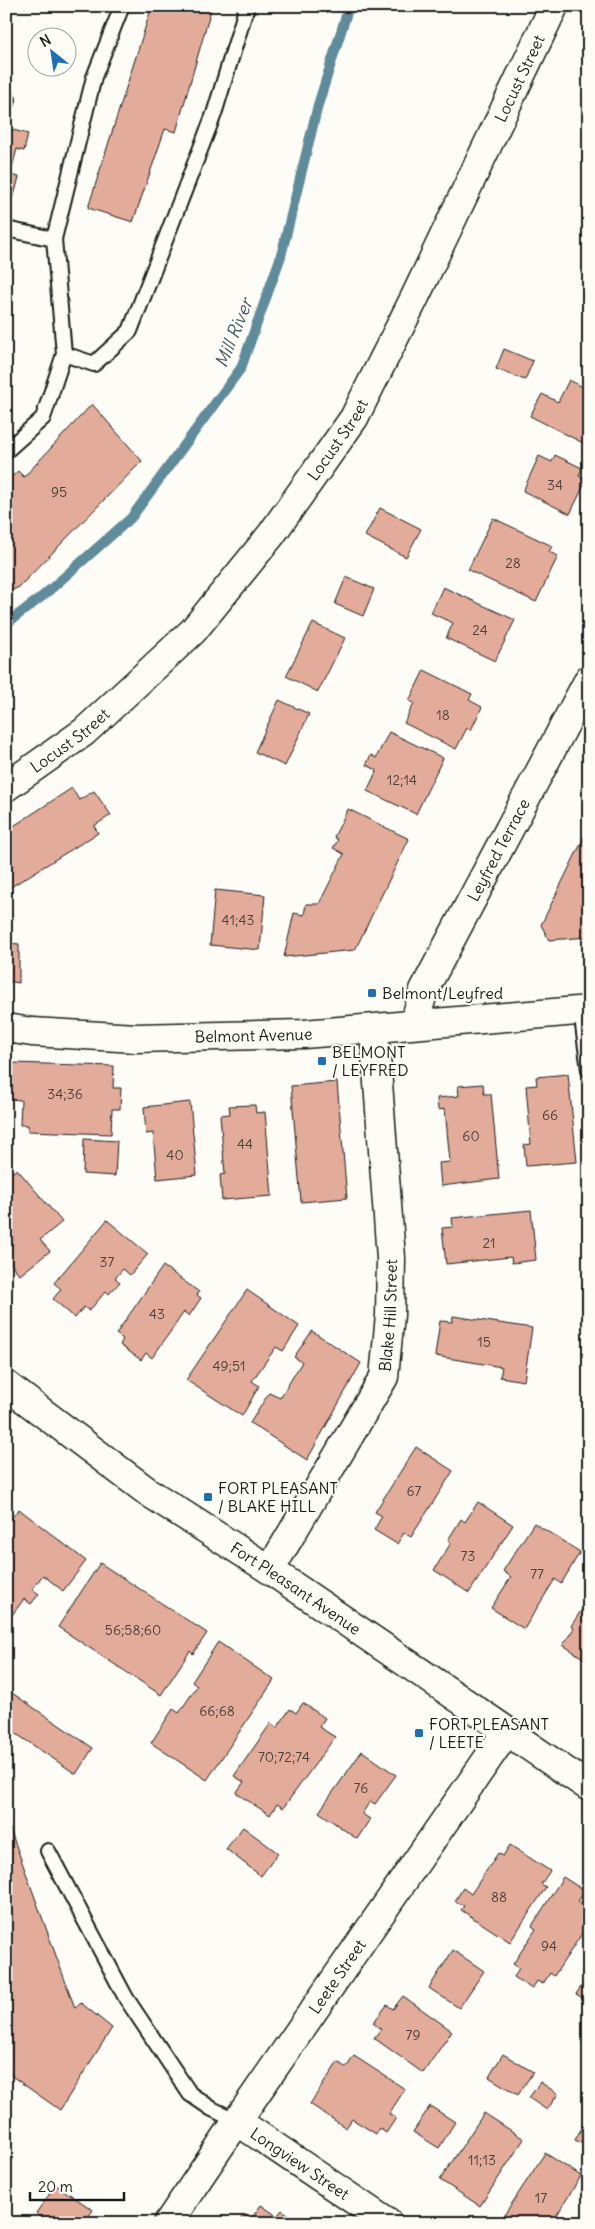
<svg xmlns="http://www.w3.org/2000/svg" width="595" height="2229" font-family="Delius,sans-serif">
<style>
.lines{fill:none;stroke-linecap:round;stroke-linejoin:round}
.stream{stroke:#618b9b;stroke-width:10}
.building{fill:#e3ac9a;stroke:#1c1c1c}
.service-casing{stroke:#1c1c1c;stroke-width:18}
.minor-casing{stroke:#1c1c1c;stroke-width:31}
.tertiary-casing{stroke:#1c1c1c;stroke-width:31}
.primary-casing{stroke:#1c1c1c;stroke-width:31}
.service{stroke:#fdfcf7;stroke-width:14}
.minor{stroke:#fdfcf7;stroke-width:28}
.tertiary{stroke:#fdfcf7;stroke-width:28}
.primary{stroke:#fdfcf7;stroke-width:28}
.poi-dot{fill:#1f6fb2;stroke:#fdfcf7;stroke-width:2}
.labels{text-anchor:middle;stroke-width:4;stroke-linejoin:round;paint-order:stroke}
.number-label{font-size:14px;fill:#4e403c}
.street-label{font-size:16px;fill:#1c1c1c;stroke:#fdfcf7}
.poi-label{font-size:16px;fill:#1c1c1c;stroke:#fdfcf7;text-anchor:start}
.water-label{font-size:18px;font-style:italic;fill:#445d66;stroke:#fdfcf7}
</style>
<rect width="100%" height="100%" fill="#fdfcf7"/>
<filter id="ink" filterUnits="userSpaceOnUse"><feTurbulence type="fractalNoise" baseFrequency=".02" numOctaves="2"/><feDisplacementMap in="SourceGraphic" scale="10" xChannelSelector="R" yChannelSelector="G"/><feConvolveMatrix kernelMatrix="1 2 1 2 8 2 1 2 1" color-interpolation-filters="sRGB"/></filter>
<g filter="url(#ink)">
<g class="lines">
<polyline class="stream" points="6,624 44,595 131,518 241,368 281,256 318,105 349,6"/>
</g>
<g class="building">
<polygon points="152,6 212,6 176,132 165,129 133,222 88,208"/>
<polygon points="589,50 589,65 583,62"/>
<polygon points="6,128 28,134 24,151 17,149 10,175 19,177 14,196 6,194"/>
<polygon points="589,326 589,341 583,338"/>
<polygon points="504,349 533,361 525,380 496,369"/>
<polygon points="569,380 589,390 589,446 530,416 542,394 558,402"/>
<polygon points="92,404 142,461 19,587 6,593 6,516 13,509 6,502 6,482 18,471 24,477"/>
<polygon points="555,455 582,468 579,476 587,479 570,514 523,491 539,456 552,462"/>
<polygon points="380,508 421,529 406,557 365,536"/>
<polygon points="493,518 552,546 549,552 558,556 536,602 468,570"/>
<polygon points="346,577 374,589 363,616 335,604"/>
<polygon points="443,587 515,620 495,661 446,638 453,623 431,613"/>
<polygon points="313,623 345,638 318,692 286,676"/>
<polygon points="424,670 472,694 469,700 482,707 471,730 467,728 456,749 404,723 414,703 409,701"/>
<polygon points="279,700 309,714 285,766 255,752"/>
<polygon points="389,732 443,758 416,814 367,791 377,770 366,765 371,755 376,758"/>
<polygon points="72,788 79,800 94,791 111,815 94,826 98,833 6,890 6,831"/>
<polygon points="348,809 409,839 355,950 284,957 294,913 304,915 306,904 319,904 344,854 333,848 338,840 334,837"/>
<polygon points="589,827 589,937 549,940 541,925"/>
<polygon points="215,890 265,895 260,950 210,945"/>
<polygon points="6,943 19,944 19,983 6,981"/>
<polygon points="10,1063 114,1066 113,1088 121,1088 120,1109 112,1109 111,1134 28,1131 28,1125 20,1125 21,1100 9,1099"/>
<polygon points="568,1074 577,1162 526,1166 524,1145 531,1144 526,1086 537,1085 536,1077"/>
<polygon points="337,1082 347,1198 301,1202 291,1086"/>
<polygon points="483,1084 484,1094 491,1094 499,1179 441,1186 439,1163 450,1162 445,1109 438,1110 437,1098 459,1096 458,1086"/>
<polygon points="190,1102 197,1175 157,1179 153,1133 146,1134 144,1107"/>
<polygon points="255,1105 256,1113 265,1112 272,1196 222,1200 220,1175 225,1174 220,1115 230,1114 229,1106"/>
<polygon points="84,1139 117,1141 115,1176 83,1174"/>
<polygon points="6,1164 13,1172 17,1169 62,1222 40,1240 50,1251 20,1275 6,1258"/>
<polygon points="531,1210 536,1260 512,1263 511,1257 446,1264 442,1228 453,1227 452,1218"/>
<polygon points="107,1220 148,1254 130,1275 123,1269 115,1278 120,1282 109,1294 106,1291 89,1311 84,1307 75,1318 53,1299 61,1289 54,1283"/>
<polygon points="163,1266 199,1292 197,1295 201,1298 189,1316 184,1312 152,1358 146,1353 141,1360 120,1345 123,1339 116,1334"/>
<polygon points="247,1290 299,1326 283,1351 276,1347 252,1381 259,1386 242,1416 186,1380"/>
<polygon points="453,1316 532,1328 524,1381 500,1377 502,1367 435,1356 440,1321 452,1322"/>
<polygon points="312,1331 361,1363 307,1460 250,1423 269,1393 280,1398 302,1362 294,1357"/>
<polygon points="416,1447 453,1471 411,1537 404,1533 397,1544 374,1530 382,1516 375,1512"/>
<polygon points="478,1502 513,1525 469,1593 434,1570 451,1543 448,1540 461,1519 465,1522"/>
<polygon points="19,1509 86,1561 63,1591 43,1575 32,1589 39,1594 31,1604 24,1599 6,1623 6,1525"/>
<polygon points="534,1523 580,1552 561,1584 555,1579 524,1629 491,1608 511,1577 503,1571"/>
<polygon points="100,1563 207,1633 193,1654 190,1651 161,1695 58,1627"/>
<polygon points="584,1606 587,1609 589,1607 589,1662 563,1645 574,1628 571,1626"/>
<polygon points="218,1642 274,1680 207,1780 151,1743 173,1709 179,1713 197,1686 192,1682"/>
<polygon points="12,1693 93,1748 76,1774 6,1727 6,1702"/>
<polygon points="303,1703 325,1718 319,1727 335,1737 283,1808 277,1804 270,1815 236,1793 244,1782 234,1776 271,1723 277,1728 290,1709 296,1713"/>
<polygon points="362,1751 396,1775 375,1804 370,1801 362,1814 370,1819 357,1839 319,1812"/>
<polygon points="6,1818 75,2008 81,2003 112,2028 60,2110 6,2072 8,2035 6,2030"/>
<polygon points="243,1827 278,1853 261,1876 226,1849"/>
<polygon points="510,1845 550,1871 541,1884 546,1887 510,1942 461,1910 464,1906 455,1901 463,1888 471,1894 498,1853 503,1856"/>
<polygon points="563,1877 585,1891 578,1901 589,1908 589,1923 554,1976 550,1973 543,1984 537,1981 532,1989 514,1977 519,1968 513,1964 536,1929 532,1926"/>
<polygon points="453,1950 484,1971 459,2008 429,1988"/>
<polygon points="589,1975 589,2002 576,1994"/>
<polygon points="403,1996 452,2031 423,2073 374,2038 381,2029 373,2023 387,2005 393,2009"/>
<polygon points="503,2054 533,2072 518,2095 489,2077"/>
<polygon points="354,2056 405,2089 389,2114 396,2118 386,2133 379,2128 376,2134 352,2119 346,2128 310,2104 338,2062 346,2068"/>
<polygon points="540,2082 558,2094 547,2110 529,2098"/>
<polygon points="430,2106 455,2122 439,2148 413,2132"/>
<polygon points="484,2113 524,2139 480,2206 440,2180"/>
<polygon points="589,2115 589,2147 575,2140"/>
<polygon points="545,2153 581,2176 552,2223 505,2223 501,2220"/>
<polygon points="56,2185 93,2210 84,2223 49,2223 36,2213"/>
<polygon points="261,2205 277,2216 282,2210 301,2223 238,2223 244,2214 251,2219"/>
<polygon points="589,2211 589,2223 581,2223"/>
</g>
<g class="lines">
<defs>
<g id="service">
<polyline points="6,100 8,100"/>
<polyline points="6,229 54,239 64,354 43,418 6,451"/>
<polyline points="54,239 94,77 122,6"/>
<polyline points="64,354 94,364 130,331 214,114 247,6"/>
<polyline points="581,1011 589,1070"/>
<polyline points="48,1851 126,1998 190,2094 212,2109 237,2121"/>
</g>
<g id="minor">
<path id="s1" d="M414,1024L424,990L589,679"/>
<path id="s2" d="M270,1570L384,1377L390,1315L391,1258L374,1029"/>
<path id="s3" d="M237,2121L388,2223"/>
</g>
<g id="tertiary">
<path id="s4" d="M6,787L84,732L193,631L271,535L354,418L414,299L554,6"/>
<path id="s5" d="M6,1385L148,1492L270,1570L589,1787"/>
<path id="s6" d="M168,2223L237,2121L507,1731"/>
</g>
<g id="primary">
<path id="s7" d="M6,1028L32,1032L136,1038L304,1034L589,1010"/>
</g>
</defs>
<use href="#service" class="service-casing"/>
<use href="#minor" class="minor-casing"/>
<use href="#tertiary" class="tertiary-casing"/>
<use href="#primary" class="primary-casing"/>
<use href="#service" class="service"/>
<use href="#minor" class="minor"/>
<use href="#tertiary" class="tertiary"/>
<use href="#primary" class="primary"/>
</g>
</g>
<g class="poi-dot">
<rect x="367" y="988" width="10" height="10" rx="2.5"/>
<rect x="317" y="1056" width="10" height="10" rx="2.5"/>
<rect x="203" y="1492" width="10" height="10" rx="2.5"/>
<rect x="414" y="1728" width="10" height="10" rx="2.5"/>
</g>
<g class="labels">
<g class="number-label">
<text x="555" y="490">34</text>
<text x="59" y="497">95</text>
<text x="513" y="568">28</text>
<text x="480" y="635">24</text>
<text x="443" y="720">18</text>
<text x="402" y="785">12;14</text>
<text x="238" y="925">41;43</text>
<text x="65" y="1099">34;36</text>
<text x="550" y="1120">66</text>
<text x="471" y="1141">60</text>
<text x="245" y="1149">44</text>
<text x="175" y="1160">40</text>
<text x="489" y="1248">21</text>
<text x="107" y="1267">37</text>
<text x="157" y="1319">43</text>
<text x="484" y="1347">15</text>
<text x="229" y="1371">49;51</text>
<text x="414" y="1496">67</text>
<text x="468" y="1561">73</text>
<text x="537" y="1579">77</text>
<text x="133" y="1635">56;58;60</text>
<text x="217" y="1716">66;68</text>
<text x="284" y="1762">70;72;74</text>
<text x="361" y="1793">76</text>
<text x="499" y="1902">88</text>
<text x="549" y="1951">94</text>
<text x="413" y="2040">79</text>
<text x="482" y="2165">11;13</text>
<text x="541" y="2203">17</text>
</g>
<g class="street-label">
<text dy="6" stroke="none"><textPath href="#s4" startOffset="889">Locust Street</textPath></text>
<text dy="6" stroke="none"><textPath href="#s4" startOffset="484">Locust Street</textPath></text>
<text dy="6" stroke="none"><textPath href="#s4" startOffset="79">Locust Street</textPath></text>
<text dy="6" stroke="none"><textPath href="#s1" startOffset="194">Leyfred Terrace</textPath></text>
<text dy="6" stroke="none"><textPath href="#s7" startOffset="248">Belmont Avenue</textPath></text>
<text dy="6" stroke="none"><textPath href="#s2" startOffset="286">Blake Hill Street</textPath></text>
<text dy="6" stroke="none"><textPath href="#s5" startOffset="354">Fort Pleasant Avenue</textPath></text>
<text dy="6" stroke="none"><textPath href="#s6" startOffset="299">Leete Street</textPath></text>
<text dy="6" stroke="none"><textPath href="#s3" startOffset="76">Longview Street</textPath></text>
</g>
<g class="poi-label">
<text x="382" y="999">Belmont/Leyfred</text>
<text x="332" y="1058">BELMONT<tspan x="332" dy="18">/ LEYFRED</tspan></text>
<text x="218" y="1494">FORT PLEASANT<tspan x="218" dy="18">/ BLAKE HILL</tspan></text>
<text x="429" y="1730">FORT PLEASANT<tspan x="429" dy="18">/ LEETE</tspan></text>
</g>
<g class="water-label">
<text transform="translate(234 333) rotate(-68)" y="6">Mill River</text>
</g>
</g>
<rect width="595" height="2229" fill="none" stroke="#fdfcf7" stroke-width="25"/>
<rect x="12" y="12" width="570" height="2204" fill="none" stroke="#1c1c1c" stroke-width="2" filter="url(#ink)"/>
<g transform="translate(52 52) rotate(330)"><circle r="24" fill="#fdfcf7" stroke="#a3a29f"/>
<path d="M0-4L9 19L0 12L-9 19Z" fill="#1f6fb2"/>
<text y="-8" font-size="14" font-weight="bold" text-anchor="middle" fill="#1c1c1c">N</text>
</g>
<path d="M30 2192v8h94v-8" fill="none" stroke="#1c1c1c" stroke-width="2.5"/>
<text x="38" y="2192" font-size="15" fill="#1c1c1c" stroke="#fdfcf7" stroke-width="4" paint-order="stroke">20 m</text>
</svg>
